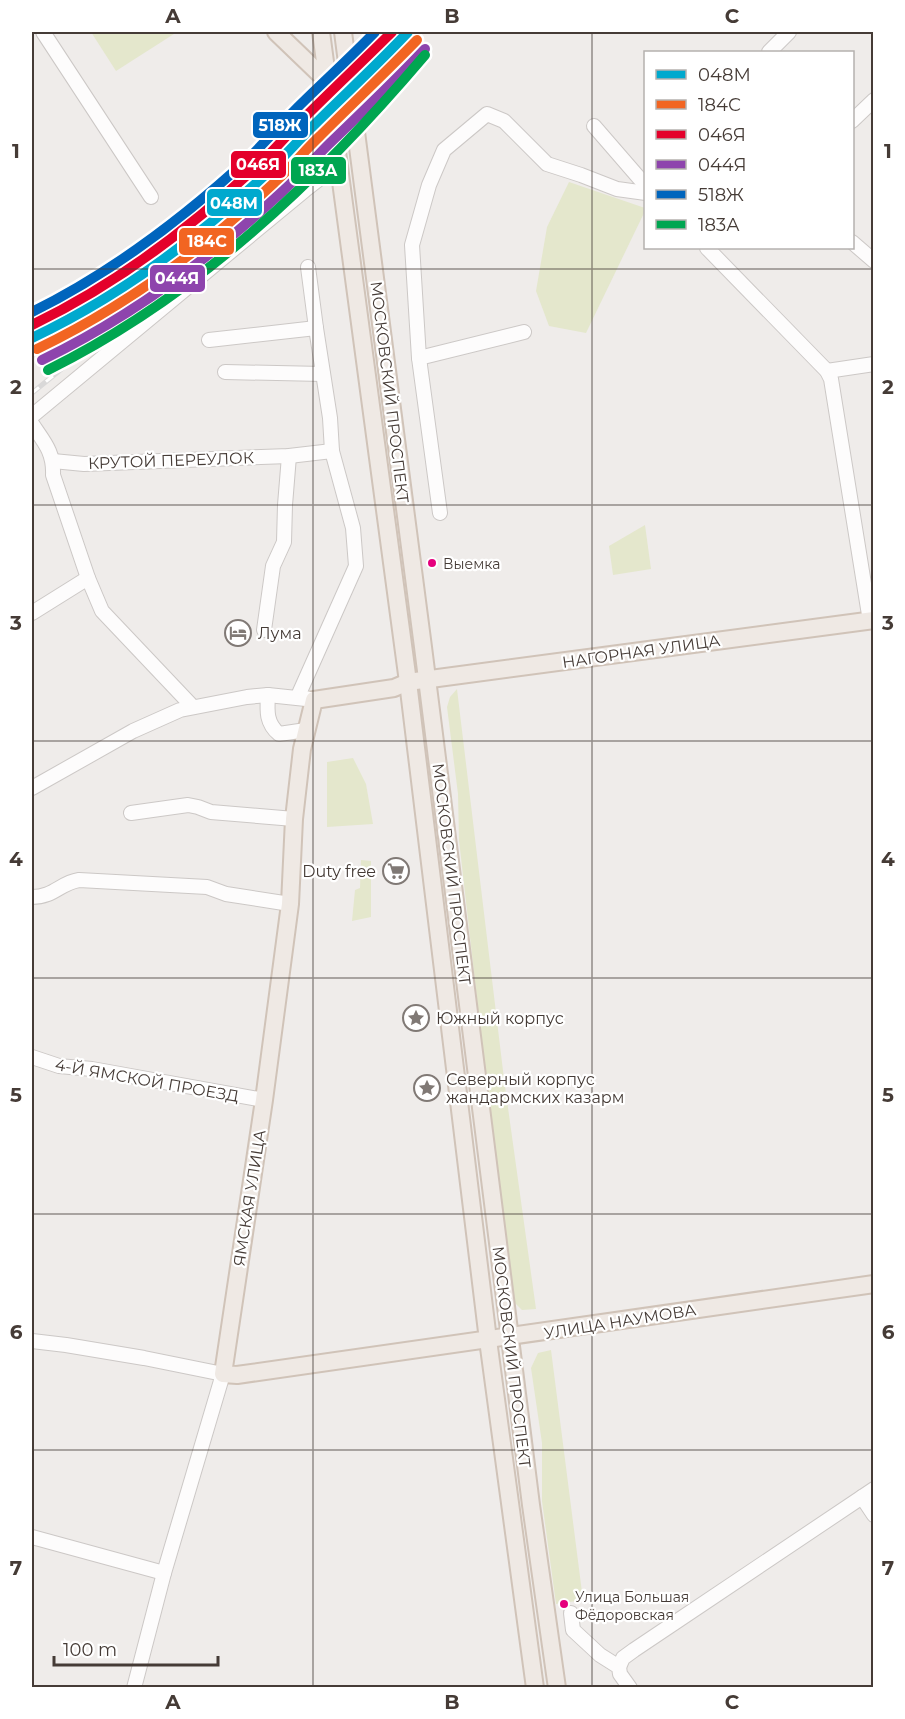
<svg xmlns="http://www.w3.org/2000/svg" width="905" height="1719" font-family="Montserrat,sans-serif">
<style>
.green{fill:#e4e7cc}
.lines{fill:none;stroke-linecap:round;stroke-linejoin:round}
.minor-casing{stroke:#ccc8c6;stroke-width:16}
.major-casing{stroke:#d0c3b8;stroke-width:20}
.minor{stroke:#fdfcfc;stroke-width:14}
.major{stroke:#efe9e4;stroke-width:16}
.rail-casing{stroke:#d9d8d8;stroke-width:5}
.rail{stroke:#fff;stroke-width:3;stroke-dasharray:9;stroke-linecap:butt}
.rail-1-casing{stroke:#fff;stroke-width:15}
.rail-2-casing{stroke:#fff;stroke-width:15}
.rail-3-casing{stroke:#fff;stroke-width:15}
.rail-4-casing{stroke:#fff;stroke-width:15}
.rail-5-casing{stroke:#fff;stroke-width:15}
.rail-6-casing{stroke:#fff;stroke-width:15}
.rail-1{stroke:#00a9ce;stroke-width:10}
.rail-2{stroke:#f26522;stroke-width:10}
.rail-3{stroke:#e4002b;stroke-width:10}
.rail-4{stroke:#8e44ad;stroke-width:10}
.rail-5{stroke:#0065bd;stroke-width:10}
.rail-6{stroke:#00a651;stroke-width:10}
.grid{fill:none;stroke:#453b36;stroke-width:1.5;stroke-opacity:0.55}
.bus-dot{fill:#e5007d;stroke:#fff;stroke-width:2}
.labels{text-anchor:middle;stroke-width:4.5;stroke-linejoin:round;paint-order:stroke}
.bus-label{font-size:14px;fill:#453b36;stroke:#fff;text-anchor:start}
.street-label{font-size:16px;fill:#453b36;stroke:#fff}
.poi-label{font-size:16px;fill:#453b36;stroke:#fff;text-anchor:start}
.line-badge{stroke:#fff;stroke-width:2}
.badge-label{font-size:16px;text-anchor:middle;font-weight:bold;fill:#fff}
.neatline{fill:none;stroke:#453b36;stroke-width:2}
.grid-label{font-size:20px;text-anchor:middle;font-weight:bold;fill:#453b36}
</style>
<rect width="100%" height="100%" fill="#efecea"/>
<g class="green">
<polygon points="91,32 177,32 116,71"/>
<polygon points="569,182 645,208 645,211 586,333 549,326 536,291 547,227"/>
<polygon points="645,525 651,569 613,575 609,546"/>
<polygon points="457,689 504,1079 536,1309 522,1310 511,1299 459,840 458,794 447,707 450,697"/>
<polygon points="353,758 366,784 373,824 327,827 327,762"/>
<polygon points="361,860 371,861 371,917 352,921 355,890 360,888"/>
<polygon points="551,1350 583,1600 556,1604 542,1501 542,1443 531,1368 538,1353"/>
</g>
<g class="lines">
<defs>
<g id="minor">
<polyline points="43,32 151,197"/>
<polyline points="769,52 789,32"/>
<polyline points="852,121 874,100"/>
<polyline points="594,126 646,186"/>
<polyline points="852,242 874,261"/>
<polyline points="707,248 827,371 831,379 870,621"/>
<polyline points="308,267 316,328 330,418 332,451 353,528 356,566 298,696 314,700"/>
<polyline points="209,340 316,328"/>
<polyline points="419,358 524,332"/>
<polyline points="827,371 874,364"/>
<polyline points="225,372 323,374"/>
<polyline points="32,416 305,190 332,169"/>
<path d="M32,424C44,442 54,452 53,475L88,578L102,611L193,707"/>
<polyline points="53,461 84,464 289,456 332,451"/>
<polyline points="440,513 419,358 412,245 429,185 444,150 487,114 504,121 547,164 581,175 617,189 646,193"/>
<polyline points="32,613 88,578"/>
<polyline points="264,630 273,566 284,542 285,505 289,456"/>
<path d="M268,695C267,711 266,723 279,734L306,730"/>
<polyline points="32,788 133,731 180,710 247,697 268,695 306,699"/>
<polyline points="131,813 188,805 198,807 211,812 294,819"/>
<path d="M32,897C54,897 60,883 79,880L207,887L226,894L290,904"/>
<polyline points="32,1057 59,1066 92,1069 264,1100"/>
<polyline points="32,1341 66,1345 144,1358 223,1374 164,1573 134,1688"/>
<polyline points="862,1497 874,1515"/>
<polyline points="32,1537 164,1573"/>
<polyline points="571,1613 573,1630 600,1655 619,1667 620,1674 630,1688"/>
<polyline points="619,1667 623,1658 634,1650 874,1489"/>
</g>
<g id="major">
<polyline points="276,32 328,82"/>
<polyline points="321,32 408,682 488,1340 535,1688"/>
<polyline points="343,32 423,647 531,1505 557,1688"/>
<polyline points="874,620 408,682 394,688 314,700 302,749 294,819 290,904 264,1100 223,1374 237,1375 874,1284"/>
</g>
</defs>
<use href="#minor" class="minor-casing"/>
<use href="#major" class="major-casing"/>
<use href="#minor" class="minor"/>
<use href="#major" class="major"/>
<defs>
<g id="rail">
<polyline points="384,58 415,32"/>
<polyline points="284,168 375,67"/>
<polyline points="32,320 49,312"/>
<polyline points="32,345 118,302 167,268 207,237"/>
<polyline points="32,393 170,281 242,214 290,162"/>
</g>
</defs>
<use href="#rail" class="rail-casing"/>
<use href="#rail" class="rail"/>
<defs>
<path id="rail-1" d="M32,338C118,297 197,239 266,174C282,159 296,143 311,128C343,96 377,65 408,32"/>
<path id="rail-2" d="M37,349C124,307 205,248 275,182C291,168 304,151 320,136C352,104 385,73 417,40"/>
<path id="rail-3" d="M32,325C115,285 192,227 259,164C275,150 288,133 304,118C333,89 363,61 392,32"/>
<path id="rail-4" d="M42,360C131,317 212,257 284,190C299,176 313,160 328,145C361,113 394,82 425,49"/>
<path id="rail-5" d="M32,312C111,273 185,217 250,157C265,142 279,126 294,111C321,84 349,59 375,32"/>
<path id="rail-6" d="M48,370C197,296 318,181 425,55"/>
</defs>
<use href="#rail-1" class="rail-1-casing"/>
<use href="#rail-2" class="rail-2-casing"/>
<use href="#rail-3" class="rail-3-casing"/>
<use href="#rail-4" class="rail-4-casing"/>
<use href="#rail-5" class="rail-5-casing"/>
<use href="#rail-6" class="rail-6-casing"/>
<use href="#rail-1" class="rail-1"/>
<use href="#rail-2" class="rail-2"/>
<use href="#rail-3" class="rail-3"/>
<use href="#rail-4" class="rail-4"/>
<use href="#rail-5" class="rail-5"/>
<use href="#rail-6" class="rail-6"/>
</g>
<path class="grid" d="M313,32V1688M592,32V1688M32,269H874M32,505H874M32,741H874M32,978H874M32,1214H874M32,1450H874"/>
<defs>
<symbol id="hotel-ring" viewBox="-11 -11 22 22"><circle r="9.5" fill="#fff" stroke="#807975" stroke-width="1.5"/><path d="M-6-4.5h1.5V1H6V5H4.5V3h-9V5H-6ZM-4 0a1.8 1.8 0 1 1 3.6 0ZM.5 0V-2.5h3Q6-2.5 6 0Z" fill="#807975"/></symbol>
<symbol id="supermarket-ring" viewBox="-11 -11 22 22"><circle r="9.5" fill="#fff" stroke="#807975" stroke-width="1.5"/><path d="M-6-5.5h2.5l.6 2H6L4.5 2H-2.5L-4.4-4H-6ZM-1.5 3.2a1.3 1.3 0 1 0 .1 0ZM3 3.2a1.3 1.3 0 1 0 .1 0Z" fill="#807975"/></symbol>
<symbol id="sight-ring" viewBox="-11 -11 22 22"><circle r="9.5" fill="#fff" stroke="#807975" stroke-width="1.5"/><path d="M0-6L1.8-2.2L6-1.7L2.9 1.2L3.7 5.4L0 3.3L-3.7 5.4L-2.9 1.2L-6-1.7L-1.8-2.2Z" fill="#807975"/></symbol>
</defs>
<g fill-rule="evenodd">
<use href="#hotel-ring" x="223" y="618" width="30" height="30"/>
<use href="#supermarket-ring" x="381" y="856" width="30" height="30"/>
<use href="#sight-ring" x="401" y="1003" width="30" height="30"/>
<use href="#sight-ring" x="412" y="1073" width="30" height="30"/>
</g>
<g class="bus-dot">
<circle cx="432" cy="563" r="5"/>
<circle cx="564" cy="1604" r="5"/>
</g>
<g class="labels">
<g class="bus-label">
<text x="443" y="569">Выемка</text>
<text x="575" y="1602">Улица Большая<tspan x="575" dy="18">Фёдоровская</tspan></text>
</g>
<g class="street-label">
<text transform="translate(390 392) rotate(83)" y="6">МОСКОВСКИЙ ПРОСПЕКТ</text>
<text transform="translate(171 460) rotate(-2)" y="6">КРУТОЙ ПЕРЕУЛОК</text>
<text transform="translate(641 651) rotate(-8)" y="6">НАГОРНАЯ УЛИЦА</text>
<text transform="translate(452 874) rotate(83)" y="6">МОСКОВСКИЙ ПРОСПЕКТ</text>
<text transform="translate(147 1080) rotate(10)" y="6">4-Й ЯМСКОЙ ПРОЕЗД</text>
<text transform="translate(249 1198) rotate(-81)" y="6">ЯМСКАЯ УЛИЦА</text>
<text transform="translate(620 1321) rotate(-9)" y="6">УЛИЦА НАУМОВА</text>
<text transform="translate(512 1357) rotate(83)" y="6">МОСКОВСКИЙ ПРОСПЕКТ</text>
</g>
<g class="poi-label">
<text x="258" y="639">Лума</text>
<text x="376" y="877" text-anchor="end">Duty free</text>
<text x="436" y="1024">Южный корпус</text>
<text x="446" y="1085">Северный корпус<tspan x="446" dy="18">жандармских казарм</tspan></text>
</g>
</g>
<g class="line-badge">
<rect x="252" y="111" width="57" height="28" rx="6" fill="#0065bd"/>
<rect x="230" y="150" width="57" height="29" rx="6" fill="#e4002b"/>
<rect x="290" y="156" width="57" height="29" rx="6" fill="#00a651"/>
<rect x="206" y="188" width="57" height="29" rx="6" fill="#00a9ce"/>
<rect x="178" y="227" width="57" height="29" rx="6" fill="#f26522"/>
<rect x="149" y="264" width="57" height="29" rx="6" fill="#8e44ad"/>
</g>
<g class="badge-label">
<text x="280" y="131">518Ж</text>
<text x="258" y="170">046Я</text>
<text x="318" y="176">183А</text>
<text x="234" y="209">048М</text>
<text x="207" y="247">184С</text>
<text x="177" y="284">044Я</text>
</g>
<rect width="905" height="1719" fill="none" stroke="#ffffff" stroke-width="66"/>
<rect x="644" y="51" width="210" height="198" fill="#ffffff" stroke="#b5b1af" stroke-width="1.5"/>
<rect x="656" y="70" width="30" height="9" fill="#00a9ce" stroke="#b5b1af" stroke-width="1.5"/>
<text x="698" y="81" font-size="18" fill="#453b36">048М</text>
<rect x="656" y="100" width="30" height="9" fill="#f26522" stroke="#b5b1af" stroke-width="1.5"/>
<text x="698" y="111" font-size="18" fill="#453b36">184С</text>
<rect x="656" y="130" width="30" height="9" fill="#e4002b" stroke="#b5b1af" stroke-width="1.5"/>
<text x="698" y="141" font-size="18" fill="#453b36">046Я</text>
<rect x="656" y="160" width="30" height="9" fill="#8e44ad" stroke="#b5b1af" stroke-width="1.5"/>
<text x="698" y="171" font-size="18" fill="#453b36">044Я</text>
<rect x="656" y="190" width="30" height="9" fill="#0065bd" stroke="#b5b1af" stroke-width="1.5"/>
<text x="698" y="201" font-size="18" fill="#453b36">518Ж</text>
<rect x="656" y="220" width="30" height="9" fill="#00a651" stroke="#b5b1af" stroke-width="1.5"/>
<text x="698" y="231" font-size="18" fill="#453b36">183А</text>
<path d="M54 1656v9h164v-9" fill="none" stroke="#453b36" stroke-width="3"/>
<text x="63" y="1656" font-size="18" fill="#453b36" stroke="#ffffff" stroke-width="4.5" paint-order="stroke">100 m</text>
<rect x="33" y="33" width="839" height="1653" class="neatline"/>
<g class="grid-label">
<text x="173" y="23">A</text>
<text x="452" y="23">B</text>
<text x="732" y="23">C</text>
<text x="16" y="158">1</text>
<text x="888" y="158">1</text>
<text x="16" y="394">2</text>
<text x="888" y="394">2</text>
<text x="16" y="630">3</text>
<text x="888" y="630">3</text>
<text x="16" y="866">4</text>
<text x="888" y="866">4</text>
<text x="16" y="1102">5</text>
<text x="888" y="1102">5</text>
<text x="16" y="1339">6</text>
<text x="888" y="1339">6</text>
<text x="16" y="1575">7</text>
<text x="888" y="1575">7</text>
<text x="173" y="1709">A</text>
<text x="452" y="1709">B</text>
<text x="732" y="1709">C</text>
</g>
</svg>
